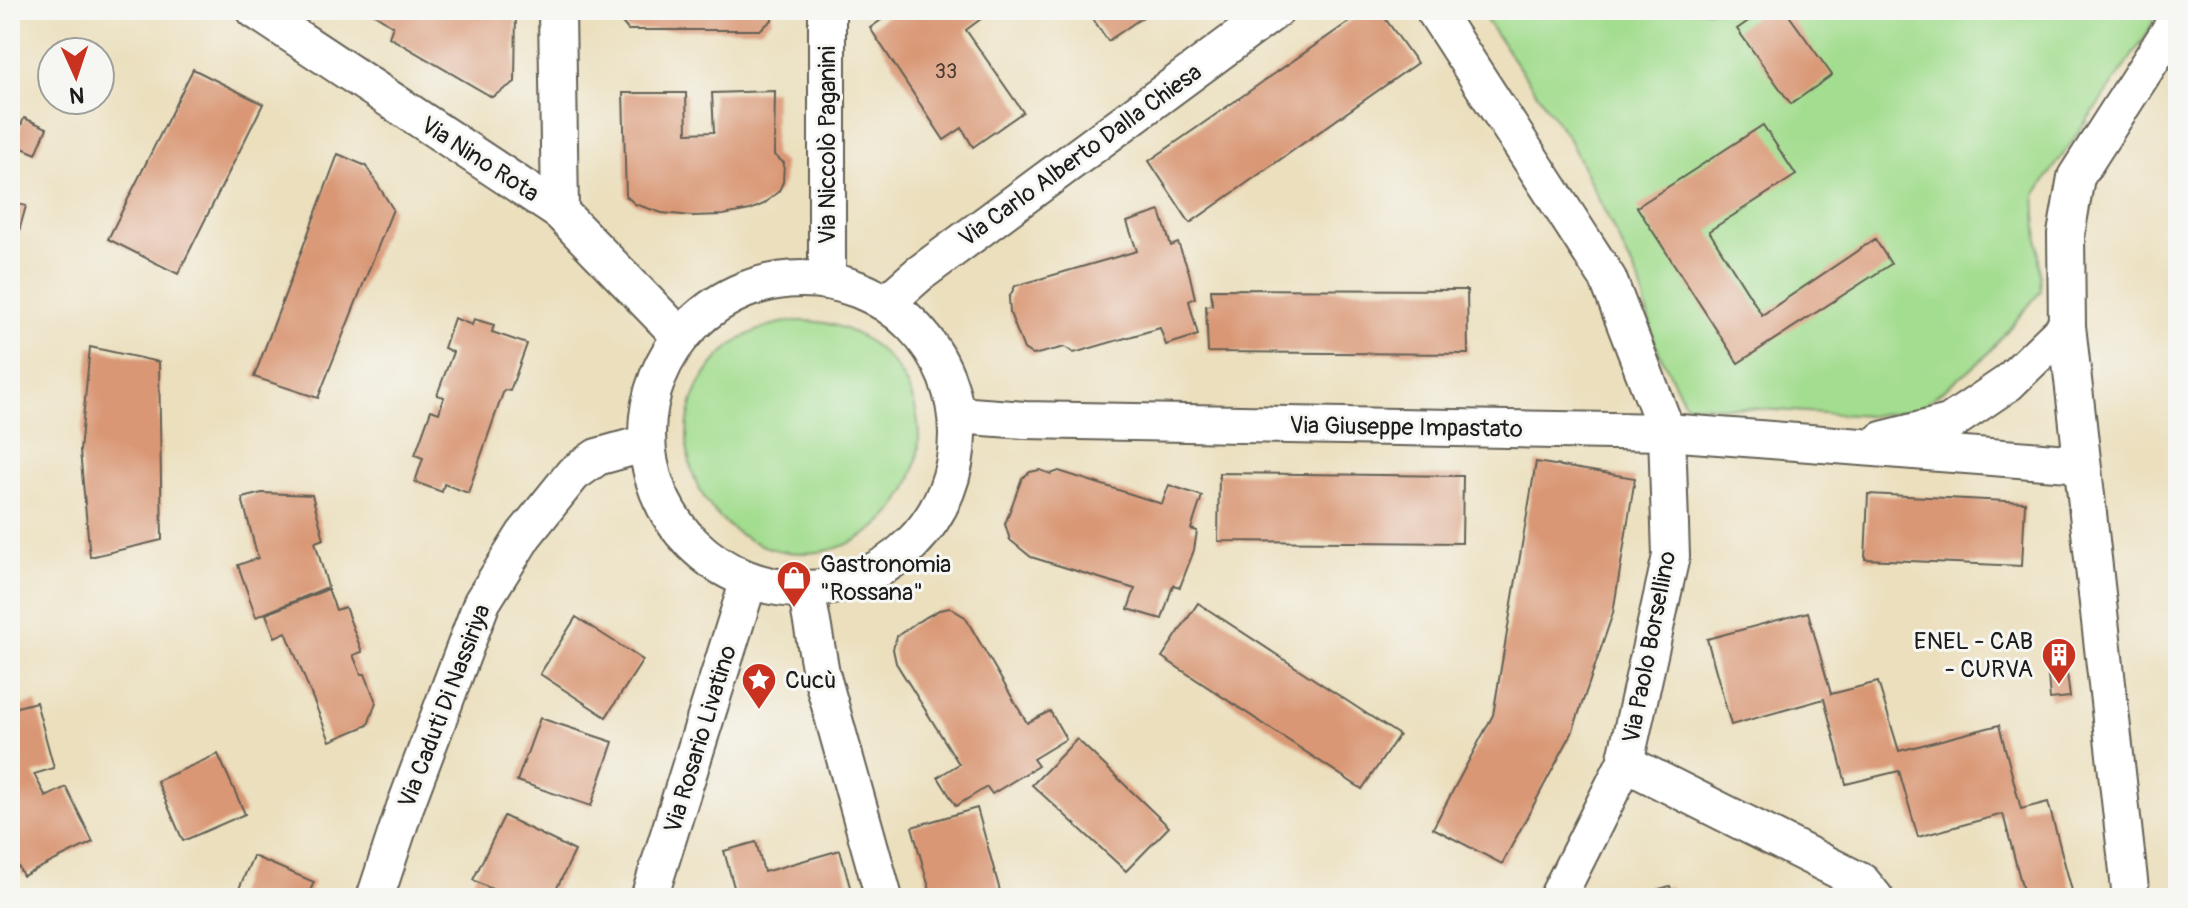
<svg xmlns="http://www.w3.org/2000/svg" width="2188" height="908" font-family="Pangolin,sans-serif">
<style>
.green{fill:#a3dd8f;stroke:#607c56;stroke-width:2}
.building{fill:#d99775}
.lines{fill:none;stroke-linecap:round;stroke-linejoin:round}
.street-casing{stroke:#646054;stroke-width:40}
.street{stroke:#fff;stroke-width:36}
.labels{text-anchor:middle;stroke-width:6;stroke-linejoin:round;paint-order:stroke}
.number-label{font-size:20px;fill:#4b3b32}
.street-label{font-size:24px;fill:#1c1c1c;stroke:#f6f6f2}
.poi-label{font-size:24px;fill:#1c1c1c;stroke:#f6f6f2;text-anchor:start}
</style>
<rect width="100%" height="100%" fill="#f6f6f2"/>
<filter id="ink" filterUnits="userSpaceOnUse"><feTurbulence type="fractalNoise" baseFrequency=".0125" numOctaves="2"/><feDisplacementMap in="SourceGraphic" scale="16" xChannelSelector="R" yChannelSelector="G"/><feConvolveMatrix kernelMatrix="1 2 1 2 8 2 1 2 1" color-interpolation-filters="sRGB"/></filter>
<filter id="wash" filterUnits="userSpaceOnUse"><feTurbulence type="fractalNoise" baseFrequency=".006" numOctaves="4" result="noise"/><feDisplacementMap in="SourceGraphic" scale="32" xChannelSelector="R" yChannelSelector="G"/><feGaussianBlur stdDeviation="1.8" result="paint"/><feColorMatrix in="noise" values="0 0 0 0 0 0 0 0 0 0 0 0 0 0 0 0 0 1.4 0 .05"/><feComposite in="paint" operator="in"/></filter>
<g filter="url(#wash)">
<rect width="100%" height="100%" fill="#ebdfbd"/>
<g class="green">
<polygon points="1479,10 2160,10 2145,37 2035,195 2041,291 1982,360 1917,410 1869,416 1685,404 1655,344 1640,283 1569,139"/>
<circle cx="803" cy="437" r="116"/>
</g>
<g id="blocks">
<g class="building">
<polygon points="368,10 516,10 515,82 492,97 389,37 393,26"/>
<polygon points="619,10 772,10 772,20 760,30 628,30 619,19"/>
<polygon points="895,10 993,10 966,30 1023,112 973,147 962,128 944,140 870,28"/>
<polygon points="1087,10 1153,10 1108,41"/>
<polygon points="1366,10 1379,10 1417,63 1190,223 1149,161"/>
<polygon points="1764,10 1785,10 1832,75 1791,104 1737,29"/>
<polygon points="193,69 263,104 178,274 108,239"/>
<polygon points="775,91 774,155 784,163 783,182 779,191 764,204 750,210 723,215 692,216 662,213 635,204 626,196 623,93 686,93 687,133 714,132 712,93"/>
<polygon points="24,118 47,128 36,154 13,144"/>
<polygon points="1763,125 1796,175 1709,231 1762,315 1875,239 1891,264 1738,363 1637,207"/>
<polygon points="338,154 366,166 393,209 318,398 254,377"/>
<polygon points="10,202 26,206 11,260 10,260"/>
<polygon points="1160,211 1171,246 1178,243 1189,272 1195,298 1189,301 1198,335 1166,345 1160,328 1074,353 1065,347 1033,355 1024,349 1010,313 1009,298 1015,286 1137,251 1127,222"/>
<polygon points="1211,289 1467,290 1468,354 1208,352 1206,306 1212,305"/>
<polygon points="454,318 472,325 474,319 494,325 492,332 527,344 510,391 504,390 468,493 444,484 442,492 415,482 423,458 415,455 431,410 439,413 444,397 437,395 453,352 444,348"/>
<polygon points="90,347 159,362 162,540 90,557 80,451"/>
<polygon points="1536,462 1635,478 1613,613 1572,733 1502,864 1433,828 1493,715"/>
<polygon points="1040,470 1051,474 1059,471 1162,504 1169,485 1202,496 1191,529 1197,531 1194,550 1180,587 1173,585 1162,619 1128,609 1135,589 1031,557 1010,540 1005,524 1022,478 1030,472"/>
<polygon points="1219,473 1463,476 1462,543 1218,541"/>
<polygon points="262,493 312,495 324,539 315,542 328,587 256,617 238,565 258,558 242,498"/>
<polygon points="1868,494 2025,502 2022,566 1865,559"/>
<polygon points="328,589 336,610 345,607 362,652 353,655 361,674 365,674 376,702 368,725 330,741 286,632 275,637 266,614"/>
<polygon points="1198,603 1399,735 1362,789 1162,657"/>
<polygon points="950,608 965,617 1027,723 1050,711 1066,739 1033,759 1038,766 992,794 987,787 956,806 938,777 959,764 896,663 893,649 897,636 917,622 939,610"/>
<polygon points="1808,612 1831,694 1878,682 1899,751 1999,725 2021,809 2048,802 2074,898 2025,898 2003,814 1918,837 1899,771 1846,784 1824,699 1731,725 1707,639"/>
<polygon points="576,617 643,660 606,717 540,674"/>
<polygon points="2067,673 2070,697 2050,699 2048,675"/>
<polygon points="36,702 54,768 34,774 46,797 66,787 93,842 23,876 10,850 10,709"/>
<polygon points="540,718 613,742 591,806 517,781"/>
<polygon points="1077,739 1169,827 1126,871 1032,785"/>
<polygon points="218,754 245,814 183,841 157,781"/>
<polygon points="977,808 1002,898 932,898 912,827"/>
<polygon points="504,816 575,851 552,898 510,898 473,880"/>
<polygon points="756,842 764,872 840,850 853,898 737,898 724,851"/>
<polygon points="253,856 314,882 307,898 235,898"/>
<polygon points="1670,886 1674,898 1631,898 1631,897"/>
</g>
</g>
</g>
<g filter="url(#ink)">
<use href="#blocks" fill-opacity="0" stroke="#646054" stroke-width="2"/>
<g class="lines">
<defs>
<g id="street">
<polyline points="255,10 560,212 681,337"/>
<polyline points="557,10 560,212"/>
<polyline points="827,10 827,281"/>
<polyline points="1434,10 1608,279 1667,432 1671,556 1625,763 1557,898"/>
<circle cx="802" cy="434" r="155"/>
<polyline points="886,303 919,274 1276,10"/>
<polyline points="957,415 1025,420 1667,432 2082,464"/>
<polyline points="1882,440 1949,423 2008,383 2067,326"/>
<polyline points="806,589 821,673 884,898"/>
<polyline points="1625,763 1862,882 1875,898"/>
<polyline points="375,898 405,807 482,602 524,535 573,474 597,457 647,443"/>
<polyline points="649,898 749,580"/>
<polyline points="2131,898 2067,326 2066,234 2076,177 2178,18"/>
</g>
</defs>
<use href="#street" class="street-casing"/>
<use href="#street" class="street"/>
</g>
</g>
<defs>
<symbol id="shop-pin" viewBox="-11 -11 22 30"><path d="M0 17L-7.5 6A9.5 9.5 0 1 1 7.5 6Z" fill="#c8321e" stroke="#f6f6f2"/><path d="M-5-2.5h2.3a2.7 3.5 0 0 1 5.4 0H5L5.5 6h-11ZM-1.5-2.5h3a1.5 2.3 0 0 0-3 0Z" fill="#fff"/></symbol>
<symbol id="building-pin" viewBox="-11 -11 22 30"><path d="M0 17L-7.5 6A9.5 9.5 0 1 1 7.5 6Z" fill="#c8321e" stroke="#f6f6f2"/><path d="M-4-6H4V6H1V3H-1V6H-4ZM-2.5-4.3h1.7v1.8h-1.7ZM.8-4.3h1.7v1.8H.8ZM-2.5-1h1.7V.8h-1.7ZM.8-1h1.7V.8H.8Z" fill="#fff"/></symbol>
<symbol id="sight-pin" viewBox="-11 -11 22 30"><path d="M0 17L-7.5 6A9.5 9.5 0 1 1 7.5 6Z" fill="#c8321e" stroke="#f6f6f2"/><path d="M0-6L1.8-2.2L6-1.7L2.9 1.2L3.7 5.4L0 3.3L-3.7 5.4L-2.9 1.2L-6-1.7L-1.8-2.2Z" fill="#fff"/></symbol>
</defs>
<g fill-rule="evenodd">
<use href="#shop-pin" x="774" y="558" width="40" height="54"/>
<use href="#building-pin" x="2039" y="635" width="40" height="54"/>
<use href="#sight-pin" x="739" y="660" width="40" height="54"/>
</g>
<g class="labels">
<g class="number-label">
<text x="946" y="78">33</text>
</g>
<g class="street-label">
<text transform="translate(827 145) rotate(-90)" y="8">Via Niccolò Paganini</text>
<text transform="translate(1080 155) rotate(-36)" y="8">Via Carlo Alberto Dalla Chiesa</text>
<text transform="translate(480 159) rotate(33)" y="8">Via Nino Rota</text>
<text transform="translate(1406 427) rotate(1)" y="8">Via Giuseppe Impastato</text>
<text transform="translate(1649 647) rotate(-79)" y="8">Via Paolo Borsellino</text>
<text transform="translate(444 706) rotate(-69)" y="8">Via Caduti Di Nassiriya</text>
<text transform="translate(700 739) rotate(-73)" y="8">Via Rosario Livatino</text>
</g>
<g class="poi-label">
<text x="820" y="572">Gastronomia<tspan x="820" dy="28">"Rossana"</tspan></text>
<text x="2033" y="649" text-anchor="end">ENEL - CAB<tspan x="2033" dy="28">- CURVA</tspan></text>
<text x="785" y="688">Cucù</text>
</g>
</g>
<rect width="2188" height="908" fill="none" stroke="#f6f6f2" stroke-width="40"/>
<g transform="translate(76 76) rotate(177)"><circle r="38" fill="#f6f6f2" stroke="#9f9f9c" stroke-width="2"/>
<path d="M0-6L14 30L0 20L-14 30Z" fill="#c8321e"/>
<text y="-12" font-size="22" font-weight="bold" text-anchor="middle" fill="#1c1c1c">N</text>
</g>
</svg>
